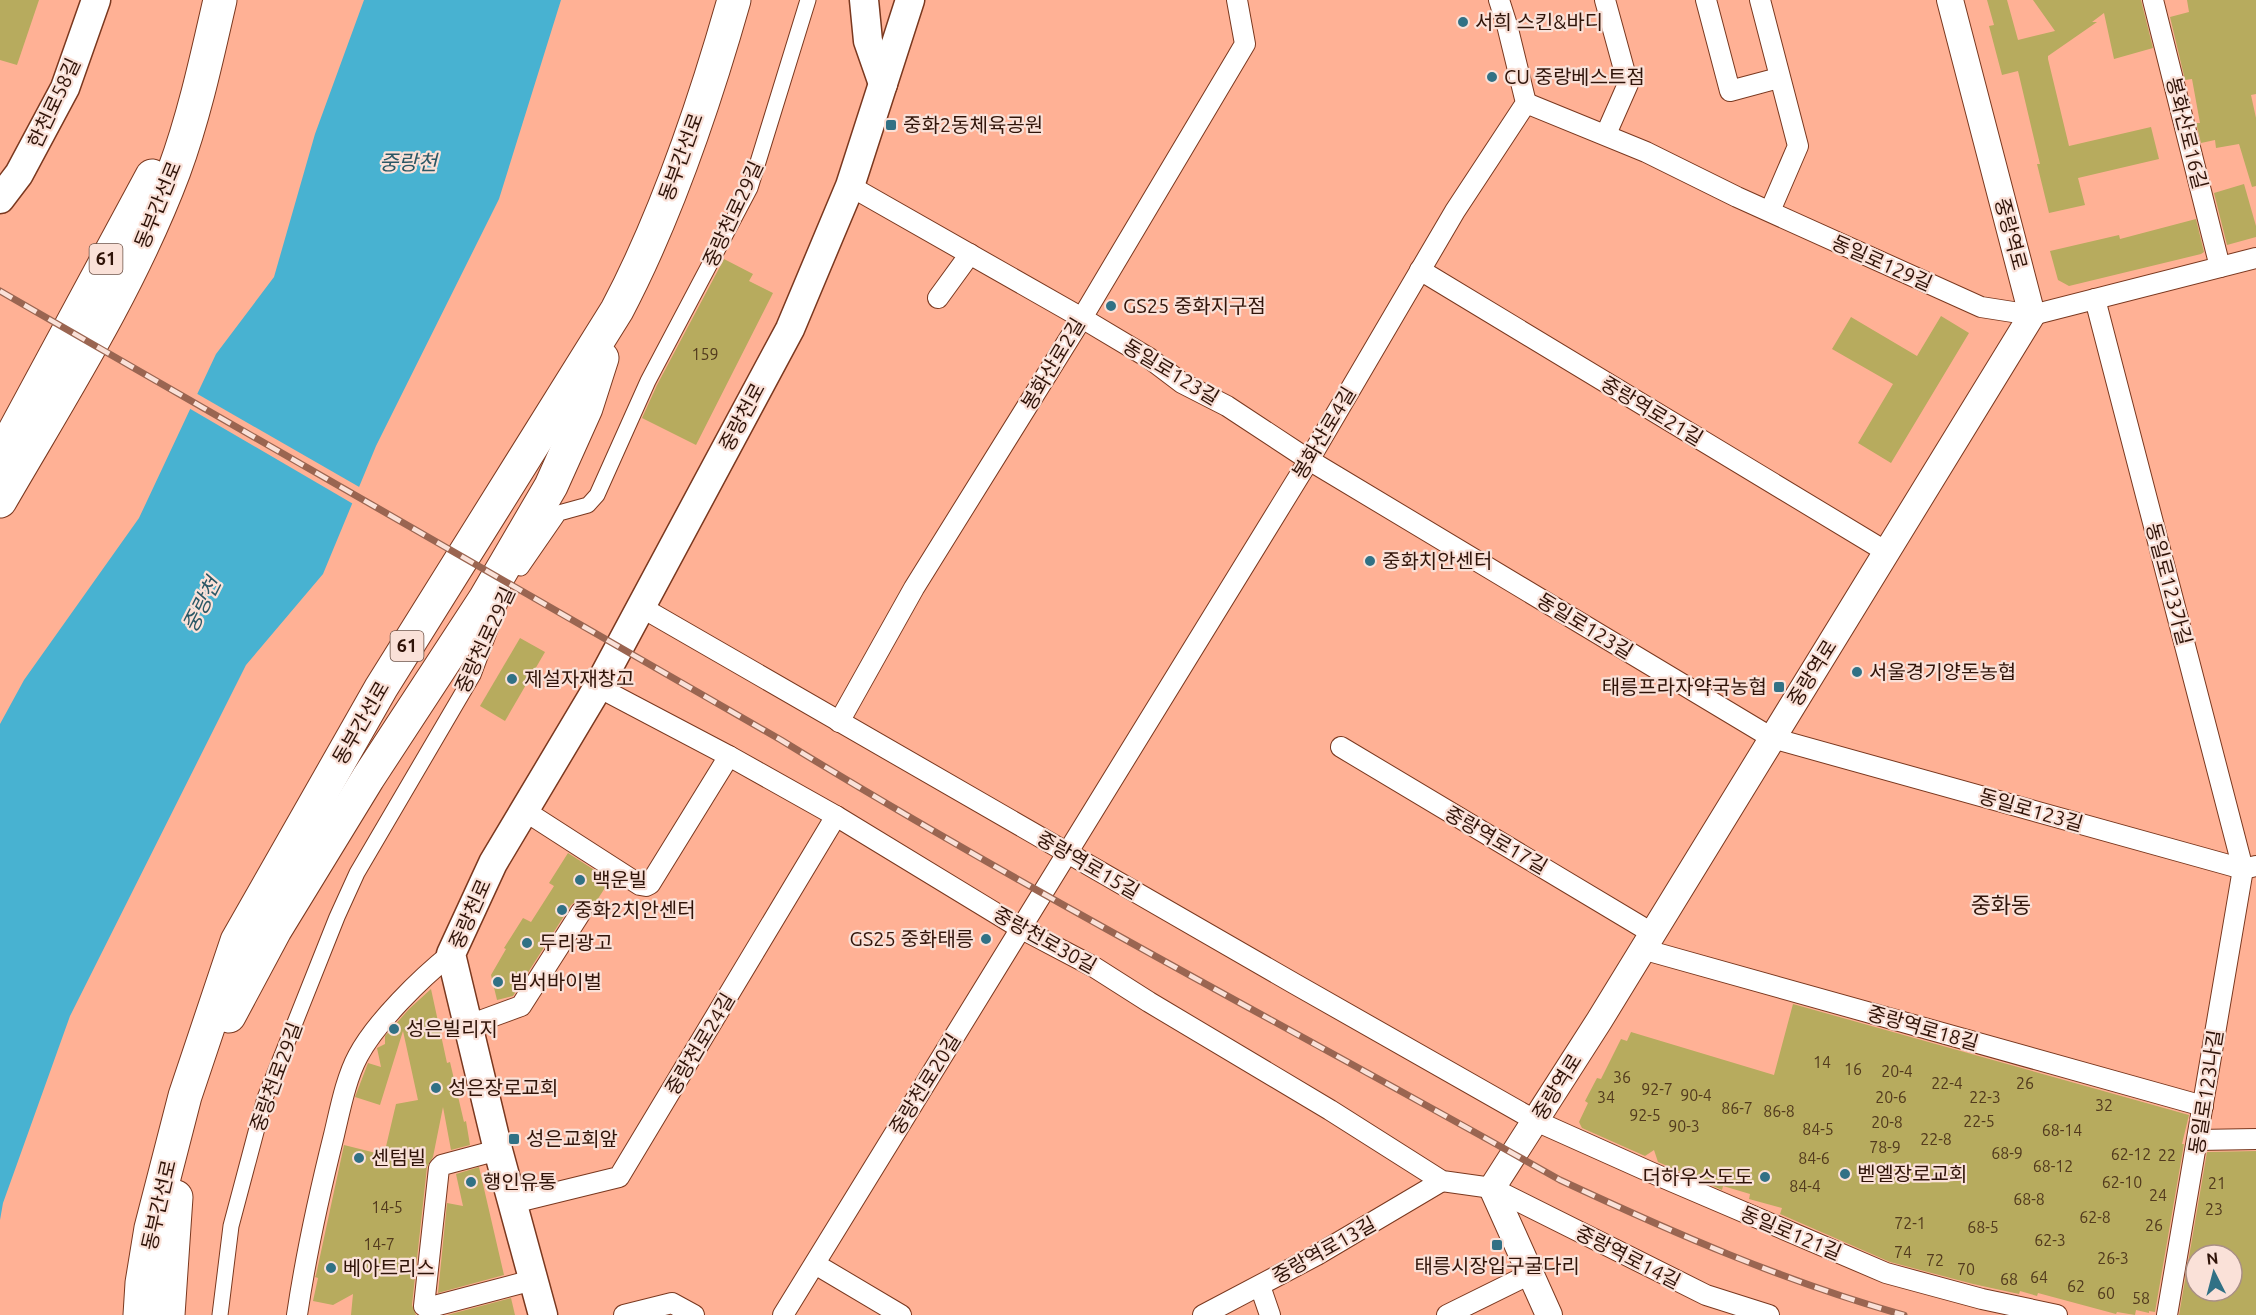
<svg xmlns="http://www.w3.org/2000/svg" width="2256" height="1315" font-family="Ubuntu,'Noto Sans KR',sans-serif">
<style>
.water{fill:#48b2d1}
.pier{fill:#ffb195}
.building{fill:#b7ab5e;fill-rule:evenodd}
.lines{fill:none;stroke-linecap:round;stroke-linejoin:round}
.pedestrian-casing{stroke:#7a381f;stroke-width:17}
.minor-casing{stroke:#7a381f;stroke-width:22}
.tertiary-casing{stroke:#7a381f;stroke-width:28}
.secondary-casing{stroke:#7a381f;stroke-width:31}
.trunk-casing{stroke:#7a381f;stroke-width:35}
.pedestrian{stroke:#fff;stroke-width:15}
.minor{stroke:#fff;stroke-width:20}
.tertiary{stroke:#fff;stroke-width:26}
.secondary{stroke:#fff;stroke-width:28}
.trunk{stroke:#fff;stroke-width:33}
.rail-casing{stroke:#9a6551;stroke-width:7}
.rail{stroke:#fae1d8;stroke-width:4.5;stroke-dasharray:14;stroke-linecap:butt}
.poi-dot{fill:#317185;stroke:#fae1d8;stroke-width:2}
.labels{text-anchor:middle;stroke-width:4.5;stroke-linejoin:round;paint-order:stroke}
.number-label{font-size:16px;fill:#523a1e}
.shield{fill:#fae1d8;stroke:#6d5247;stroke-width:1.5}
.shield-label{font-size:18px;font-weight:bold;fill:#301409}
.poi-label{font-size:20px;fill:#301409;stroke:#fae1d8;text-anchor:start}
.street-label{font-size:20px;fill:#301409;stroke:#fae1d8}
.water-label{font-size:21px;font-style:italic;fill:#2a5765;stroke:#fae1d8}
.quarter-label{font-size:22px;fill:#301409;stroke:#fae1d8}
</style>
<rect width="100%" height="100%" fill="#ffb195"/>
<polygon class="water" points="364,0 561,0 499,199 376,446 323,574 246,665 70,1016 3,1203 0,1220 0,724 24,680 139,518 216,354 274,277 315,134"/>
<polygon class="pier" points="194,392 361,488 355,505 187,407"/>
<g class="building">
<polygon points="0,0 39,0 17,65 0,60"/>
<polygon points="1987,0 2007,0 2018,40 2055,31 2033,0 2141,0 2153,48 2114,59 2104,13 2092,22 2097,22 2048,56 2048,59 2069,146 2151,127 2159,159 2078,178 2085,205 2049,213 2037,164 2040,164 2018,71 2002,75 1989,26 1994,25"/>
<polygon points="2187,0 2256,0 2256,94 2251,95 2256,118 2256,186 2252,187 2239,144 2216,148 2215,140 2201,143 2196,123 2200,123 2192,79 2185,80 2170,17 2189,12"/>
<polygon points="2244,184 2256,226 2256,237 2227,245 2214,193"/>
<polygon points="2196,219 2204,252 2201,254 2069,286 2058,280 2050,251 2119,235 2120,239"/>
<polygon points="724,259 753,274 749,281 773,293 696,445 642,418 657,385"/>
<polygon points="1941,316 1969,333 1891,463 1858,443 1893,384 1832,349 1851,317 1917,356"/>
<polygon points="520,638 545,652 505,721 480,706"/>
<polygon points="568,853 610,880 592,908 588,902 582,900 576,901 571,905 513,996 497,1000 491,975 506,949 504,948 523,918 531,922 554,886 549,883"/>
<polygon points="431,989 447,1063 450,1062 464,1122 466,1121 470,1145 451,1150 443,1107 433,1157 427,1167 412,1305 416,1315 351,1315 353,1294 333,1305 313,1301 318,1278 315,1277 316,1275 344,1145 384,1155 396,1104 418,1100 403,1031 380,1105 355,1097 368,1063 381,1067 377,1048 385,1044 385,1036 409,1009"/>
<polygon points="1793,1004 2189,1115 2182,1144 2184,1144 2155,1312 2149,1311 2149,1313 2136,1310 2135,1315 2117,1312 2116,1314 2038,1293 2037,1296 2020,1291 2019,1294 1973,1284 1890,1262 1780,1214 1782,1208 1749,1199 1750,1194 1723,1186 1722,1190 1658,1162 1654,1150 1645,1156 1582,1128 1579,1122 1588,1103 1585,1101 1597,1078 1601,1079 1621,1039 1627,1041 1631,1032 1774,1075"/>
<path d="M2256,1151V1315H2179L2207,1152ZM2196,1255H2232V1291H2196Z"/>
<polygon points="479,1167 504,1275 438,1293 447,1203 463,1206 456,1174"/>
<polygon points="511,1298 515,1315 447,1315"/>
</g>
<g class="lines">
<defs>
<g id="pedestrian">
<polyline points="521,568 559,513 588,505 597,495 648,381 750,188 808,0"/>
<polyline points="220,1315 231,1226 265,1098 337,917 357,873 473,675 503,595"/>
</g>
<g id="minor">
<polyline points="1605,0 1628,84 1606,134"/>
<polyline points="1706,0 1730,91 1779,78"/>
<polyline points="1760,0 1798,146 1770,211"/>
<polyline points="2153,0 2220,267"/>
<polyline points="1526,103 1646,152 1737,197 1981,307 2032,315 2256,258"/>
<polyline points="850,186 1082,318 1149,358 1182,383 1227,406 1309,460 1772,738 2243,869 2256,866"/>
<polyline points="1420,270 1885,551"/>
<polyline points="938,298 970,254"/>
<polyline points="2095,299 2243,869 2167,1315"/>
<polyline points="641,607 1295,984 1536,1121 1650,1172 1886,1273 1982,1299 2057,1315"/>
<polyline points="598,687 729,756 836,816 1020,928 1094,967 1149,1002 1330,1110 1442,1181 1492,1188 1706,1295 1769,1315"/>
<polyline points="839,722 914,588 1082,318 1245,44 1237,0"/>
<polyline points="1341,747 1652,933"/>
<polyline points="525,811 640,885 646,886 650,884 729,756"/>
<polyline points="1642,949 2203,1106"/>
<polyline points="469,1025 521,1006 581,912"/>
<polyline points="2198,1140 2256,1139"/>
<polyline points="498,1150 442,1165 439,1168 424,1306 427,1308 533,1280"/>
<polyline points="513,1203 619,1177 836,816"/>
<polyline points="815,1264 901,1315"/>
<polyline points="1260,1286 1270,1315"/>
<path d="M297,1315C306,1254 319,1195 334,1135C340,1110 346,1078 358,1056C376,1022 421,978 451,954"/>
<polyline points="624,1315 672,1303 694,1315"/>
<polyline points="783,1315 1309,460 1455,211 1526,103 1507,25 1499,0"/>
<polyline points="1203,1315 1317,1255 1442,1181"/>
<polyline points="1447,1315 1530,1274"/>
</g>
<polyline id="tertiary" points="1549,1315 1492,1188 1599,1021 2032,315 1950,0"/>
<g id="secondary">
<polyline points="864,0 868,41 883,84"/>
<polyline points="0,199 19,174 65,88 96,0"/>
<polyline points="543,1315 498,1150 451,954 493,863 598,687 790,329 850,186 910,0"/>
</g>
<g id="trunk">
<polyline points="1,456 152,176"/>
<path d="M0,501C62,394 130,288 174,171C194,117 207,57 220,0"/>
<polyline points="229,1016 275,930 368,778 485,599 551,486 586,408 602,358"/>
<path d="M140,1315L142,1283L151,1228L185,1096L237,941L381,688L617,310C667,215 705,102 734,0"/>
<polyline points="168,1315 176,1197"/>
</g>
</defs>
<use href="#pedestrian" class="pedestrian-casing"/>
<use href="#minor" class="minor-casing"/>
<use href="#tertiary" class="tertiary-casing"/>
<use href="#secondary" class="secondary-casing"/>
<use href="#trunk" class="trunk-casing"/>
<use href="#pedestrian" class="pedestrian"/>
<use href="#minor" class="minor"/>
<use href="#tertiary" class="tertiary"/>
<use href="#secondary" class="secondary"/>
<use href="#trunk" class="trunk"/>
<defs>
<path id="rail" d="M0,291L781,740C1035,896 1300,1033 1560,1180C1672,1232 1785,1282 1904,1315"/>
</defs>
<use href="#rail" class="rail-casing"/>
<use href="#rail" class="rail"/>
</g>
<g class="poi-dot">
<circle cx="1463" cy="22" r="6"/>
<circle cx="1492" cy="77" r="6"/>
<rect x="885" y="119" width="12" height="12" rx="3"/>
<circle cx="1111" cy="306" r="6"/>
<circle cx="1370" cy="561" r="6"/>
<circle cx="1857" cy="672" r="6"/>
<circle cx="512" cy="679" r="6"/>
<rect x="1773" y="681" width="12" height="12" rx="3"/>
<circle cx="580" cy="880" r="6"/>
<circle cx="562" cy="910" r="6"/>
<circle cx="986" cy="939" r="6"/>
<circle cx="527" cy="943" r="6"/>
<circle cx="498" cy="982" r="6"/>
<circle cx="394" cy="1029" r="6"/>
<circle cx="436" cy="1088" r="6"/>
<rect x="508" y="1133" width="12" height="12" rx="3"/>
<circle cx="359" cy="1158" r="6"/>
<circle cx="1845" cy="1174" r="6"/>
<circle cx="1765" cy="1177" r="6"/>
<circle cx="471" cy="1182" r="6"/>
<rect x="1491" y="1239" width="12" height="12" rx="3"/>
<circle cx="331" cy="1268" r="6"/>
</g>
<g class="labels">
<g class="number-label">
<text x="705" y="360">159</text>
<text x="1822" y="1068">14</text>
<text x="1853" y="1075">16</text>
<text x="1897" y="1077">20-4</text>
<text x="1622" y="1083">36</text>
<text x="1947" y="1089">22-4</text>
<text x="2025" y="1089">26</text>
<text x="1657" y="1095">92-7</text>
<text x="1696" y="1101">90-4</text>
<text x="1606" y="1103">34</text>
<text x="1891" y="1103">20-6</text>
<text x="1985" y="1103">22-3</text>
<text x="2104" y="1111">32</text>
<text x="1737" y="1114">86-7</text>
<text x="1779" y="1117">86-8</text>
<text x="1645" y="1121">92-5</text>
<text x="1979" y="1127">22-5</text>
<text x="1887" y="1128">20-8</text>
<text x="1684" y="1132">90-3</text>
<text x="1818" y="1135">84-5</text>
<text x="2062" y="1136">68-14</text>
<text x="1936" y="1145">22-8</text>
<text x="1885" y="1153">78-9</text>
<text x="2007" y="1159">68-9</text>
<text x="2131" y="1160">62-12</text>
<text x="2167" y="1161">22</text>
<text x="1814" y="1164">84-6</text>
<text x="2053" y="1172">68-12</text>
<text x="2122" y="1188">62-10</text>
<text x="2217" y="1189">21</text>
<text x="1805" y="1192">84-4</text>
<text x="2158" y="1201">24</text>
<text x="2029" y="1205">68-8</text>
<text x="387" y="1213">14-5</text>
<text x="2214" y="1215">23</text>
<text x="2095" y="1223">62-8</text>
<text x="1910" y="1229">72-1</text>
<text x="2154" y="1231">26</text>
<text x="1983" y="1233">68-5</text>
<text x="2050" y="1246">62-3</text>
<text x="379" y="1250">14-7</text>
<text x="1903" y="1258">74</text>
<text x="2113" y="1264">26-3</text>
<text x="1935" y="1266">72</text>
<text x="1966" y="1275">70</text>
<text x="2039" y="1283">64</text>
<text x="2009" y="1285">68</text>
<text x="2076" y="1292">62</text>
<text x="2106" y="1299">60</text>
<text x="2141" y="1304">58</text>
</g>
<g class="shield">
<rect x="89.5" y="244" width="33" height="30" rx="4.5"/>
<rect x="390.5" y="631" width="33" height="30" rx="4.5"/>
</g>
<g class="shield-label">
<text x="106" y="265">61</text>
<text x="407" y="652">61</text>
</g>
<g class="poi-label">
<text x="1475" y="29">서희 스킨&amp;바디</text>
<text x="1504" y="84">CU 중랑베스트점</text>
<text x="903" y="132">중화2동체육공원</text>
<text x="1123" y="313">GS25 중화지구점</text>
<text x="1382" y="568">중화치안센터</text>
<text x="1869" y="679">서울경기양돈농협</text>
<text x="524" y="686">제설자재창고</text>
<text x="1767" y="694" text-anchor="end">태릉프라자약국농협</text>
<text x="592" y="887">백운빌</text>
<text x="574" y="917">중화2치안센터</text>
<text x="974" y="946" text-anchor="end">GS25 중화태릉</text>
<text x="539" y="950">두리광고</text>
<text x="510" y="989">빔서바이벌</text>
<text x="406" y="1036">성은빌리지</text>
<text x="448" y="1095">성은장로교회</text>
<text x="526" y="1146">성은교회앞</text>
<text x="371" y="1165">센텀빌</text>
<text x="1857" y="1181">벧엘장로교회</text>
<text x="1753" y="1184" text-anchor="end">더하우스도도</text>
<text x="483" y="1189">행인유통</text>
<text x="1497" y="1273" text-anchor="middle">태릉시장입구굴다리</text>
<text x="343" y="1275">베아트리스</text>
</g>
<g class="street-label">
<text transform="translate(54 103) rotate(-65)" y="7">한천로58길</text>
<text transform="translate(2187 133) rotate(76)" y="7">봉화산로16길</text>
<text transform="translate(681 157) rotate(-70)" y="7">동부간선로</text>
<text transform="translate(158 205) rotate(-68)" y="7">동부간선로</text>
<text transform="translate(733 214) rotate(-65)" y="7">중랑천로29길</text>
<text transform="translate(2011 234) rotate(75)" y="7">중랑역로</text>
<text transform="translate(1882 263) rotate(24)" y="7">동일로129길</text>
<text transform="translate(1053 364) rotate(-59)" y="7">봉화산로2길</text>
<text transform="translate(1171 372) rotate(31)" y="7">동일로123길</text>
<text transform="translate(1652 411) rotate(31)" y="7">중랑역로21길</text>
<text transform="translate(742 417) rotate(-62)" y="7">중랑천로</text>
<text transform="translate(1324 433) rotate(-59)" y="7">봉화산로4길</text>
<text transform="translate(2169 584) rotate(75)" y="7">동일로123가길</text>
<text transform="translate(1585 626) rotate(31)" y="7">동일로123길</text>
<text transform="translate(485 640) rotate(-65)" y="7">중랑천로29길</text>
<text transform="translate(1812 673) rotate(-58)" y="7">중랑역로</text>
<text transform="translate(361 723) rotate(-60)" y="7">동부간선로</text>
<text transform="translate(2031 810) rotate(16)" y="7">동일로123길</text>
<text transform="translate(1496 840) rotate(30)" y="7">중랑역로17길</text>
<text transform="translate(1088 865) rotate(30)" y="7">중랑역로15길</text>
<text transform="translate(470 914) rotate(-66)" y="7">중랑천로</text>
<text transform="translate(1045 940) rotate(29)" y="7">중랑천로30길</text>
<text transform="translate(1923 1028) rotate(16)" y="7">중랑역로18길</text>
<text transform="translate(700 1044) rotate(-59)" y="7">중랑천로24길</text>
<text transform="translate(276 1077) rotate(-70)" y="7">중랑천로29길</text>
<text transform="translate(925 1084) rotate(-58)" y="7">중랑천로20길</text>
<text transform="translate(1557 1087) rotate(-58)" y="7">중랑역로</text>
<text transform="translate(2206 1092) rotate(-81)" y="7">동일로123나길</text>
<text transform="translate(159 1205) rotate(-77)" y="7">동부간선로</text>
<text transform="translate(1791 1233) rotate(23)" y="7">동일로121길</text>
<text transform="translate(1324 1250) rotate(-29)" y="7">중랑역로13길</text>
<text transform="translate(1628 1257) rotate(27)" y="7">중랑역로14길</text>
</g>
<g class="water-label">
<text x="408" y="170">중랑천</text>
<text transform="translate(202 605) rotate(-63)" y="7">중랑천</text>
</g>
<g class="quarter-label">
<text x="2001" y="913">중화동</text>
</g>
</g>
<g transform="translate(2214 1273) rotate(354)"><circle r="28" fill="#fae1d8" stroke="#a98f85" stroke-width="1.5"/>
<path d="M0-4.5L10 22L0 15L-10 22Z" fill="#317185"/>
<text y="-9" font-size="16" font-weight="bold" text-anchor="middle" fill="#301409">N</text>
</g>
</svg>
